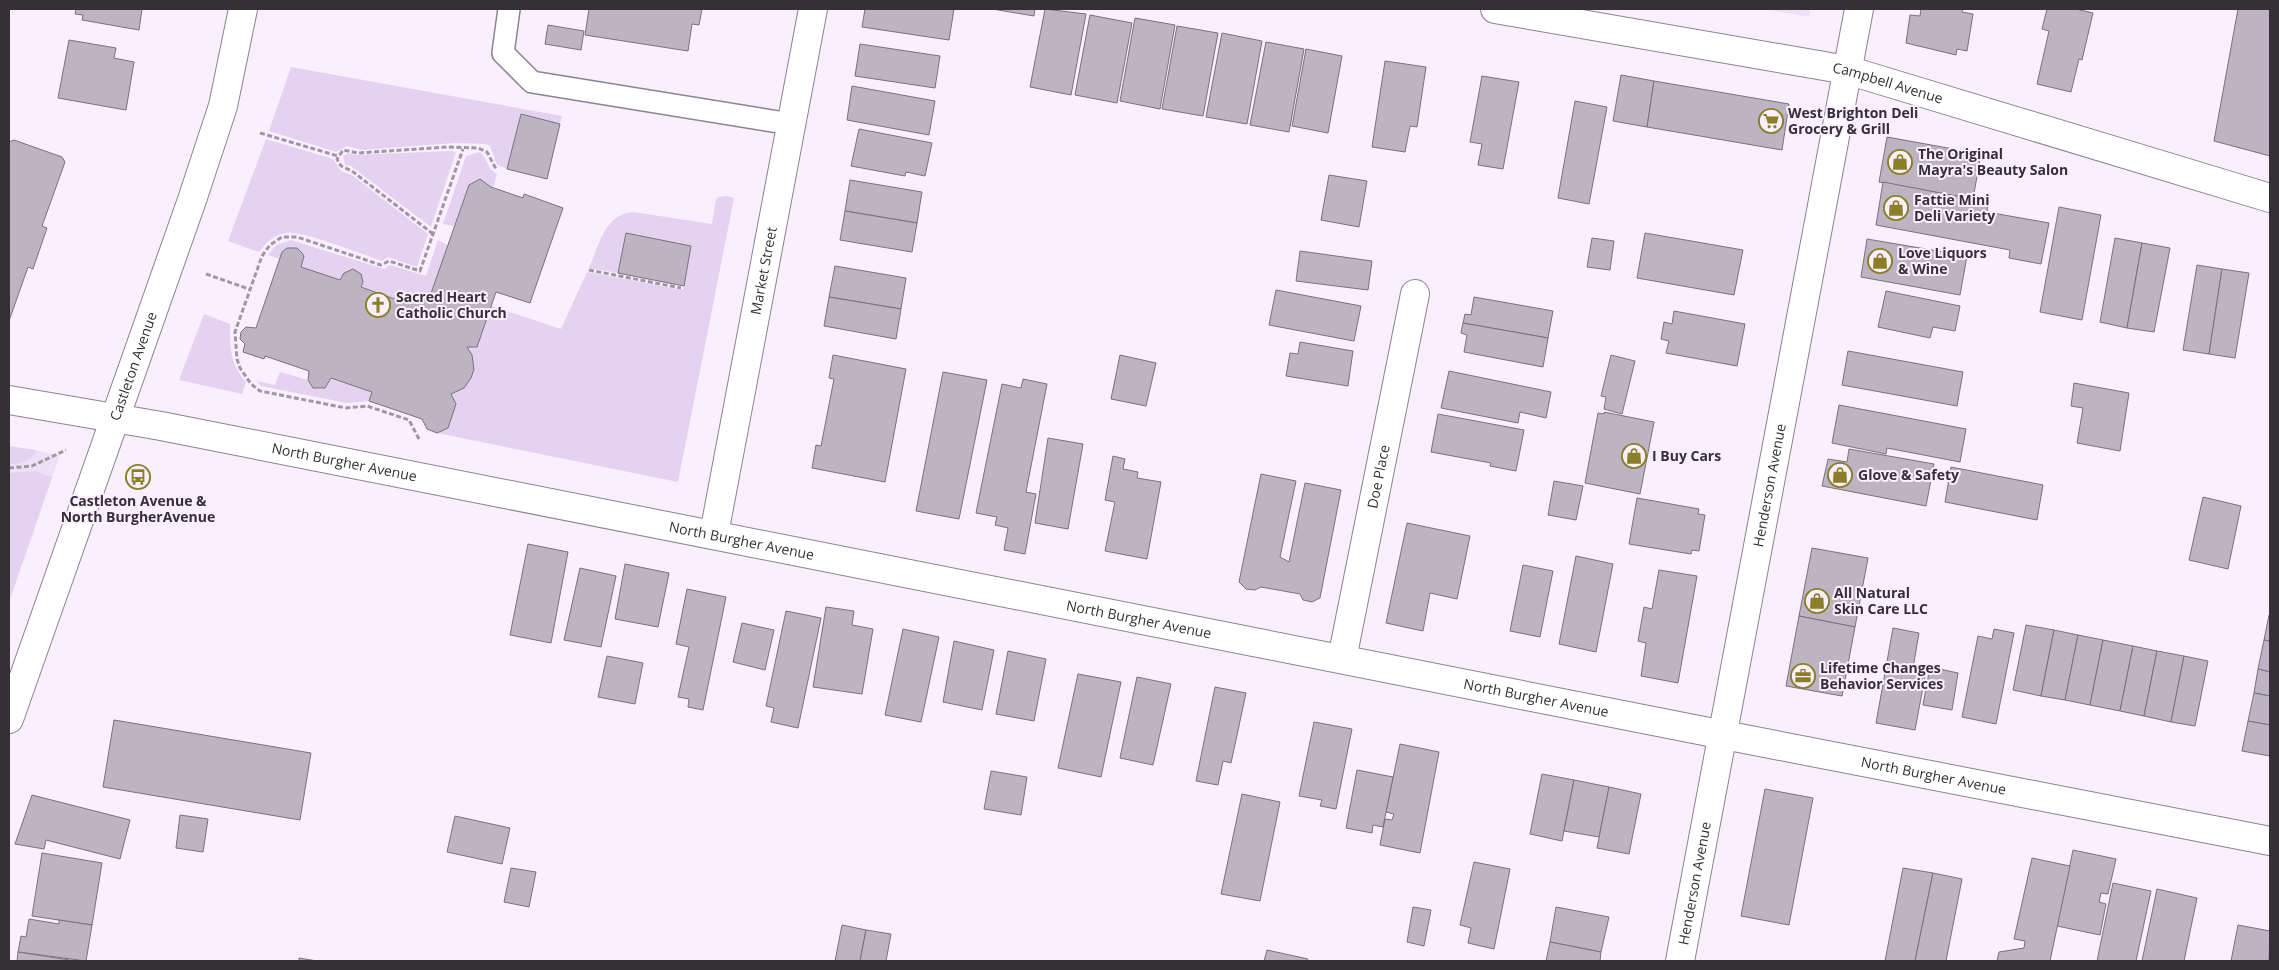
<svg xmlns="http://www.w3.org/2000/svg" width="2279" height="970" font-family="'Open Sans',sans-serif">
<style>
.built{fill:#eee1f7}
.green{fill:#e4d2f0}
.building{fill:#bdb4c3;stroke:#79717e}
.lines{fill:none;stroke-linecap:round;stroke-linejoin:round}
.service-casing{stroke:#8b8391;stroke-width:24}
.minor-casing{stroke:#8b8391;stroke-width:30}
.tertiary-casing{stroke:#8b8391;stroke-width:30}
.path{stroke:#9f98a3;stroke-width:3;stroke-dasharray:5 2.5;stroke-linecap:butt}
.service{stroke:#fff;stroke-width:21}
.minor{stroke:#fff;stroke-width:28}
.tertiary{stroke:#fff;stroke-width:28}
.labels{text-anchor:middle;stroke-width:4;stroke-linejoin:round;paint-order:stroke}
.street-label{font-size:14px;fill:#343036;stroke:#f9efff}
.poi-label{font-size:14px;font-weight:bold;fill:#343036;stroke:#f9efff;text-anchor:start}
</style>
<rect width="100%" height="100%" fill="#f9efff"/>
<g class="built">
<polygon points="1763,9 1810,9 1809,17"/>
<polygon points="9,446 60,455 9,602"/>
</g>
<g class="green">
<polygon points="291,67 562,116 560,124 521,115 507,169 497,165 490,146 486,144 455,143 362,150 347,146 336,152 269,131"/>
<path d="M266,139L333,159L341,171L352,175L428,234L417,267L388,257L382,261C364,255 301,230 287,233C274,234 266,243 259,252L228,241Z"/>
<polygon points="450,151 456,152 431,227 351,166 345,165 343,156 349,153 355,155"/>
<path d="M480,152C488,159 487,169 497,174L493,188L480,179L469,185L454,226L443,224L466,156Z"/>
<path d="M726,196L734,198L678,482L437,433L456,404L451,394C474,388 478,366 467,347H477L491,306L561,329L587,272L683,290L691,246L626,233L618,273L589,268C599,245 605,214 633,212L712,224L716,199L719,197Z"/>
<polygon points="291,240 384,269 390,265 426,276 438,240 448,245 428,302 406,294 403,302 361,287 363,282 361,274 353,269 344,273 340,280 301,267 304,256 297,248 287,248 280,259 268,255 276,245"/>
<path d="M204,314L230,324C230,347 230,365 246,382L242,394L179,380Z"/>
<path d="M280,372L308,380C311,389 318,390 325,388L331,378L372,392L369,401L347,403L261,386L257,381L275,385Z"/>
<path d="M9,446L36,450C32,463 21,463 9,464Z"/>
<polygon points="36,471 52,477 9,602 9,473"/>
</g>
<g class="building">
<polygon points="76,9 142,9 139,30 82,20 83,15 75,14"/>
<polygon points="589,9 702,9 699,25 692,24 688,51 585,35"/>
<polygon points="865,9 954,9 949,40 862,27"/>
<polygon points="992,9 1035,9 1034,16"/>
<polygon points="1045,9 1086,14 1071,95 1030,87"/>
<polygon points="1921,9 1963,9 1962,12 1973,14 1967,51 1957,49 1956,55 1906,43 1910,15 1920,16"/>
<polygon points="2047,9 2076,9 2093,13 2082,60 2079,59 2071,92 2037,84 2049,31 2042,29"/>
<polygon points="2238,9 2270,9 2270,156 2214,141"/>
<polygon points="1090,15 1132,23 1117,103 1075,95"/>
<polygon points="1135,18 1175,25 1160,109 1120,101"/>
<polygon points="548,25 584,31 581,50 545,44"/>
<polygon points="1177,26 1218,33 1203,116 1162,109"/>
<polygon points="1222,33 1262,41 1247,124 1206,117"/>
<polygon points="69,40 116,48 114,58 134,62 126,110 58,98"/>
<polygon points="1266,42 1304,49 1289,132 1250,125"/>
<polygon points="860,44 940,56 935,88 855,76"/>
<polygon points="1306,49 1342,56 1328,133 1292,126"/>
<polygon points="1385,61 1426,67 1417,127 1410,126 1405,152 1372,147"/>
<polygon points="1621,75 1654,81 1647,127 1613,121"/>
<polygon points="1482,76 1519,82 1503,169 1478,165 1482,144 1470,142"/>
<polygon points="1654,81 1789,104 1782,150 1647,127"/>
<polygon points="852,86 935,101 929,135 847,120"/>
<polygon points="1575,101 1607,107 1589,204 1558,198"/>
<polygon points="521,114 560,124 547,179 507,169"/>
<polygon points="859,129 932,143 925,176 906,172 905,176 851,166"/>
<polygon points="1887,137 1981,154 1973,199 1879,182"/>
<polygon points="14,140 62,157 65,162 42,226 47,228 33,269 28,267 9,321 9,142"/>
<polygon points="1329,175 1367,181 1359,227 1321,220"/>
<polygon points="480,179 491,187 523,198 524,194 563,208 530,303 496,292 477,347 467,347 472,355 474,369 471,378 464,388 451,394 456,404 448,428 437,433 427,429 422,419 369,401 372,392 331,378 325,388 313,388 308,380 309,371 265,356 264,359 243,352 245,344 240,339 241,332 246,327 256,328 282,252 287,248 297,248 302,253 304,256 301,267 340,280 344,273 353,269 361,274 363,282 361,287 403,302 406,294 428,302 469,185"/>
<polygon points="850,180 922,192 917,223 845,211"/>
<polygon points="1883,182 1988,202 1987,212 2049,223 2041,264 2009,258 2010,250 1876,225"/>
<polygon points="2059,207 2101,215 2082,320 2040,312"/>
<polygon points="845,211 917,223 912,252 840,240"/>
<polygon points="626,233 691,246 684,286 618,273"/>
<polygon points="1645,233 1743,250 1734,295 1637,278"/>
<polygon points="1592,238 1614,241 1610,270 1587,267"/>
<polygon points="2115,238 2142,243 2127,328 2100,322"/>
<polygon points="1867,239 1967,256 1960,295 1861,277"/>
<polygon points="2142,243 2170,248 2154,332 2127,328"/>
<polygon points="1300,251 1372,261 1368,290 1296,281"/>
<polygon points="2197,265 2222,269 2209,354 2183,350"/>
<polygon points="835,266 906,278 901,309 829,297"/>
<polygon points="2222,269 2249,273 2235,358 2209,354"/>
<polygon points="1276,290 1361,306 1354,341 1269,325"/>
<polygon points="1886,291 1960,306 1955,331 1933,327 1930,338 1878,327"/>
<polygon points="829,297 901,309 896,339 824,326"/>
<polygon points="1474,297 1553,311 1548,338 1463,323 1465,314 1471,315"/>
<polygon points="1674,311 1745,324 1737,366 1666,353 1669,341 1661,339 1664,322 1672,324"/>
<polygon points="1463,323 1548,338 1543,367 1464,352 1467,335 1461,333"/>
<polygon points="1300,342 1353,351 1348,386 1286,376 1290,353 1298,354"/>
<polygon points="1848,351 1963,372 1957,406 1842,385"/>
<polygon points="833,355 906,369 885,482 812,468 816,445 821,446 834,379 829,378"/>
<polygon points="1120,355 1156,363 1146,406 1111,399"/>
<polygon points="1611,355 1635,361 1622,414 1604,409 1606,397 1601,396"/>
<polygon points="1449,371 1551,392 1546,418 1520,412 1518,423 1441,408"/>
<polygon points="943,372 987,380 959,519 916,511"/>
<polygon points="1023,379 1047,384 1026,492 1036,494 1025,554 1004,550 1008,528 995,525 997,517 976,513 1002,384 1021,388"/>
<polygon points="2074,383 2129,393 2120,451 2077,443 2083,408 2071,406"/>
<polygon points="1839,405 1966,429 1960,462 1887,448 1886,454 1832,443"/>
<polygon points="1604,412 1654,422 1640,494 1585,483 1598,413 1604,414"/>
<polygon points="1438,414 1524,430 1516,471 1490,466 1491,463 1431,452"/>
<polygon points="1048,438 1083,444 1068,529 1035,523"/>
<polygon points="1849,449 1934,464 1926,506 1822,486 1828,459 1847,462"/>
<polygon points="1113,456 1125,459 1123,469 1138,472 1137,478 1161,482 1147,559 1105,551 1115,502 1105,500"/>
<polygon points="1951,467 2043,485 2037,520 1945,502"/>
<polygon points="1261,474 1296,481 1280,557 1289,562 1305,483 1341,490 1320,598 1312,602 1303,600 1300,594 1261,587 1255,590 1246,589 1239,582"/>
<polygon points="1554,481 1583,486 1576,520 1548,515"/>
<polygon points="2203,497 2241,506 2228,569 2189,560"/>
<polygon points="1637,498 1699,509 1698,514 1705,515 1699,551 1692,550 1691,554 1629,544"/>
<polygon points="1407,523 1470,536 1457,599 1430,593 1423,631 1386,623"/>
<polygon points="528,544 568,552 551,643 510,635"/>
<polygon points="1812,548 1868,558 1855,627 1799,616"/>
<polygon points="1576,556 1613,564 1596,652 1559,644"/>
<polygon points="625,564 669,573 658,627 615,619"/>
<polygon points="1523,565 1553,571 1540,637 1510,631"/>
<polygon points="580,568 616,576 601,647 564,640"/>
<polygon points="1659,570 1697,576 1678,683 1641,676 1646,643 1638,641 1644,607 1652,609"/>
<polygon points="687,589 726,597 703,710 688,707 689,699 678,697 689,647 676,644"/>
<polygon points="826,607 854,611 852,625 873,629 862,694 813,687"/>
<polygon points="786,611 821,618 798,728 771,722 774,708 766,706"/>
<polygon points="2269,615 2270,615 2270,641 2264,640"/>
<polygon points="1799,616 1855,627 1842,696 1786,686"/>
<polygon points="742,623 774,630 765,670 733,662"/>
<polygon points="2026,625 2054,630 2041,696 2013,690"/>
<polygon points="1893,628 1919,633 1913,668 1926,671 1915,730 1876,723"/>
<polygon points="903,629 939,637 921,722 885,715"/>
<polygon points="1994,629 2014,633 1996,724 1962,717 1978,636 1992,639"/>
<polygon points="2054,630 2078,635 2065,700 2041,696"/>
<polygon points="2078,635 2103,640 2090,705 2065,700"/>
<polygon points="2103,640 2133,646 2120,711 2090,705"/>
<polygon points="2264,640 2270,641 2270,672 2258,669"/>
<polygon points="954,641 994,650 982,710 943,702"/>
<polygon points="2133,646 2157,651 2144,716 2120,711"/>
<polygon points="1008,651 1046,659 1034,721 996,714"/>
<polygon points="2157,651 2184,656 2171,722 2144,716"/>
<polygon points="607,656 643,663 635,704 598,697"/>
<polygon points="2184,656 2208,661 2195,726 2171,722"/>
<polygon points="1930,667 1958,673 1952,710 1923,705"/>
<polygon points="2258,669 2270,672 2270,696 2254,693"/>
<polygon points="1078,674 1121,682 1101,777 1058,768"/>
<polygon points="1137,677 1171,684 1153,765 1120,758"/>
<polygon points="1215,687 1246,693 1231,763 1223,761 1218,785 1196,781"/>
<polygon points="2254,693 2270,696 2270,725 2248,721"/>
<polygon points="114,720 311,753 300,820 103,787"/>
<polygon points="2248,721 2270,725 2270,756 2242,751"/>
<polygon points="1314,722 1352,729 1336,809 1320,806 1322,800 1299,796"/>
<polygon points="1400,744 1439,752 1420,853 1380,845 1385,819 1392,820 1394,814 1386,812"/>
<polygon points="1357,770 1393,777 1383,827 1373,825 1372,833 1346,828"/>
<polygon points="991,771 1027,777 1021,815 984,809"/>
<polygon points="1542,774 1574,780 1562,841 1530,834"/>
<polygon points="1574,780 1609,787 1599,837 1564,831"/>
<polygon points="1609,787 1641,794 1629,854 1597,848"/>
<polygon points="1765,789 1813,798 1789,925 1741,916"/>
<polygon points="1242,794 1280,802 1260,901 1221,894"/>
<polygon points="32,795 130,820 120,859 46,840 44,849 15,844"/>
<polygon points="180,815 208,819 203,852 176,848"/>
<polygon points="455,816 510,828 502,864 447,852"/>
<polygon points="2073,850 2116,859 2108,894 2101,893 2099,902 2106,904 2100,935 2057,926"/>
<polygon points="42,853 102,863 92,925 32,916"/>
<polygon points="2032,858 2070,866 2050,961 1997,961 1999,952 2024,948 2025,941 2014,939"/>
<polygon points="1474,862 1510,869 1494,949 1468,943 1471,928 1460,925"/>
<polygon points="511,868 536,872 529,907 504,902"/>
<polygon points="1903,868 1933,873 1915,961 1885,961"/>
<polygon points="1933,873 1962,879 1946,961 1915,961"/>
<polygon points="2113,883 2151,891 2136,961 2097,961"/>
<polygon points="2157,889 2197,898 2184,961 2142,961"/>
<polygon points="1413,907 1431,910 1424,946 1407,942"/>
<polygon points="1556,907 1609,917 1601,952 1550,942"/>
<polygon points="29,919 59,924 59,920 92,925 86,961 18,952 21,936 26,937"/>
<polygon points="842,925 866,930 860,961 835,961"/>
<polygon points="2238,925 2270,931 2269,961 2231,961"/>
<polygon points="866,930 891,934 886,961 860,961"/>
<polygon points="1550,942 1601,952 1600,961 1546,961"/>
<polygon points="1267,950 1308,959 1307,961 1264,961"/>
<polygon points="18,952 76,961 17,961"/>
<polygon points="299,958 317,961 299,961"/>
</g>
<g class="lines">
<defs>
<polyline id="service" points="509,9 503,53 532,82 791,124"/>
<g id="minor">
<path id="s1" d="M1495,9L1847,70L2270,198"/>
<path id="s2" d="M9,400L161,426L1724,735L2270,841"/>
<path id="s3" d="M714,534L813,9"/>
<path id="s4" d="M1342,659L1415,294"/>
</g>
<g id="tertiary">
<path id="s5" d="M9,719L192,200L223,106L243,9"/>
<path id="s6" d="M1680,961L1859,9"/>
</g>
</defs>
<use href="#service" class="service-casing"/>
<use href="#minor" class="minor-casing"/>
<use href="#tertiary" class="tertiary-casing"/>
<g class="path">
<polyline points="260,133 338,156"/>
<polyline points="433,234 352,171 341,166 337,159 343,150 358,153 447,147 478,148 487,152 496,169"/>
<polyline points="589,270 681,288"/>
<polyline points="206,274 249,289"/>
<polyline points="419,439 409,420 367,406 346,408 260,391 251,384 240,368 237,359 235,332 262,256 270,245 282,237 297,237 381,265 389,261 420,271 463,149"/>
<polyline points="9,468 32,466 66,450"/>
</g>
<use href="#service" class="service"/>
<use href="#minor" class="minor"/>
<use href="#tertiary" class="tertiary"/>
</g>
<defs>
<symbol id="supermarket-ring" viewBox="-11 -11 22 22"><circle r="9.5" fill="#f9efff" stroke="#8a7f26" stroke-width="1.5"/><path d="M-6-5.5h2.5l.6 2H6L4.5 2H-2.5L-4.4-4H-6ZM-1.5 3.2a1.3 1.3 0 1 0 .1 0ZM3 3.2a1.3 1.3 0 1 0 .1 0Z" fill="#8a7f26"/></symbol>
<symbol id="shop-ring" viewBox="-11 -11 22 22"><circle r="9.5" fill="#f9efff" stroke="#8a7f26" stroke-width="1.5"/><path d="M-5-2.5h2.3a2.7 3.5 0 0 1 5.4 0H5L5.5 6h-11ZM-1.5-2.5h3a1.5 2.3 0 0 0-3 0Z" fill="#8a7f26"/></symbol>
<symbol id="church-ring" viewBox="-11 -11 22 22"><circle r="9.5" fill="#f9efff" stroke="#8a7f26" stroke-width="1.5"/><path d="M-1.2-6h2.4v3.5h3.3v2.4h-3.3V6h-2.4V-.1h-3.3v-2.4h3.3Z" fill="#8a7f26"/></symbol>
<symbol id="bus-ring" viewBox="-11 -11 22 22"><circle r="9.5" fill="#f9efff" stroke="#8a7f26" stroke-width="1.5"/><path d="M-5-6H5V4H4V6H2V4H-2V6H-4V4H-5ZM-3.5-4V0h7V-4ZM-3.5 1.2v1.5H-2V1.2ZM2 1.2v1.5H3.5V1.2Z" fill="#8a7f26"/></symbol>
<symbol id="office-ring" viewBox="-11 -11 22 22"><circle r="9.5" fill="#f9efff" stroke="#8a7f26" stroke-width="1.5"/><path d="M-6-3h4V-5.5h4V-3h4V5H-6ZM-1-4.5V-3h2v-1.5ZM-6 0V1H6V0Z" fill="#8a7f26"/></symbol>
</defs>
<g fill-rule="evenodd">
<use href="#supermarket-ring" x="1757" y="107" width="28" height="28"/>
<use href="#shop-ring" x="1886" y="148" width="28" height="28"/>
<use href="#shop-ring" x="1882" y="194" width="28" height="28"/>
<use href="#shop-ring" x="1866" y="247" width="28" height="28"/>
<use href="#church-ring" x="364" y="291" width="28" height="28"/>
<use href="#shop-ring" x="1620" y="442" width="28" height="28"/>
<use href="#shop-ring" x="1826" y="461" width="28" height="28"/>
<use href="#bus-ring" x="124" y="463" width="28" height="28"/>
<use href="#shop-ring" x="1803" y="587" width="28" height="28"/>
<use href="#office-ring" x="1789" y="662" width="28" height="28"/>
</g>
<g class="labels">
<g class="street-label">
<text dy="5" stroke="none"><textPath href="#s1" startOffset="400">Campbell Avenue</textPath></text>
<text dy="5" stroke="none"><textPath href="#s3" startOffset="268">Market Street</textPath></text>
<text dy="5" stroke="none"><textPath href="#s5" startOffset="374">Castleton Avenue</textPath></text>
<text dy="5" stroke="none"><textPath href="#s2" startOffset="341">North Burgher Avenue</textPath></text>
<text dy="5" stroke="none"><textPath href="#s4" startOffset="186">Doe Place</textPath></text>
<text dy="5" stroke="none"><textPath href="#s6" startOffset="484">Henderson Avenue</textPath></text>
<text dy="5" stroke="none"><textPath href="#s2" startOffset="746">North Burgher Avenue</textPath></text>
<text dy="5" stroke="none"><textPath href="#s2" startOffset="1151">North Burgher Avenue</textPath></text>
<text dy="5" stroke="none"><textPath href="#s2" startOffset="1556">North Burgher Avenue</textPath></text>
<text dy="5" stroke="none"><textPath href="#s2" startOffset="1961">North Burgher Avenue</textPath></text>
<text dy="5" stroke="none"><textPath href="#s6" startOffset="79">Henderson Avenue</textPath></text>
</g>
<g class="poi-label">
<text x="1788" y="118">West Brighton Deli<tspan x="1788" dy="16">Grocery &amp; Grill</tspan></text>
<text x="1918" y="159">The Original<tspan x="1918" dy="16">Mayra's Beauty Salon</tspan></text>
<text x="1914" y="205">Fattie Mini<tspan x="1914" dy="16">Deli Variety</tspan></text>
<text x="1898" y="258">Love Liquors<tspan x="1898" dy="16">&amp; Wine</tspan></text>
<text x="396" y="302">Sacred Heart<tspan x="396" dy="16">Catholic Church</tspan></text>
<text x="1652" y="461">I Buy Cars</text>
<text x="1858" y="480">Glove &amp; Safety</text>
<text x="138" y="506" text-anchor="middle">Castleton Avenue &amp;<tspan x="138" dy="16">North BurgherAvenue</tspan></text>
<text x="1834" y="598">All Natural<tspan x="1834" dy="16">Skin Care LLC</tspan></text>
<text x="1820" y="673">Lifetime Changes<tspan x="1820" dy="16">Behavior Services</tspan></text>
</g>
</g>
<rect width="2279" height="970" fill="none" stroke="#343036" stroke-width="20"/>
</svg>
